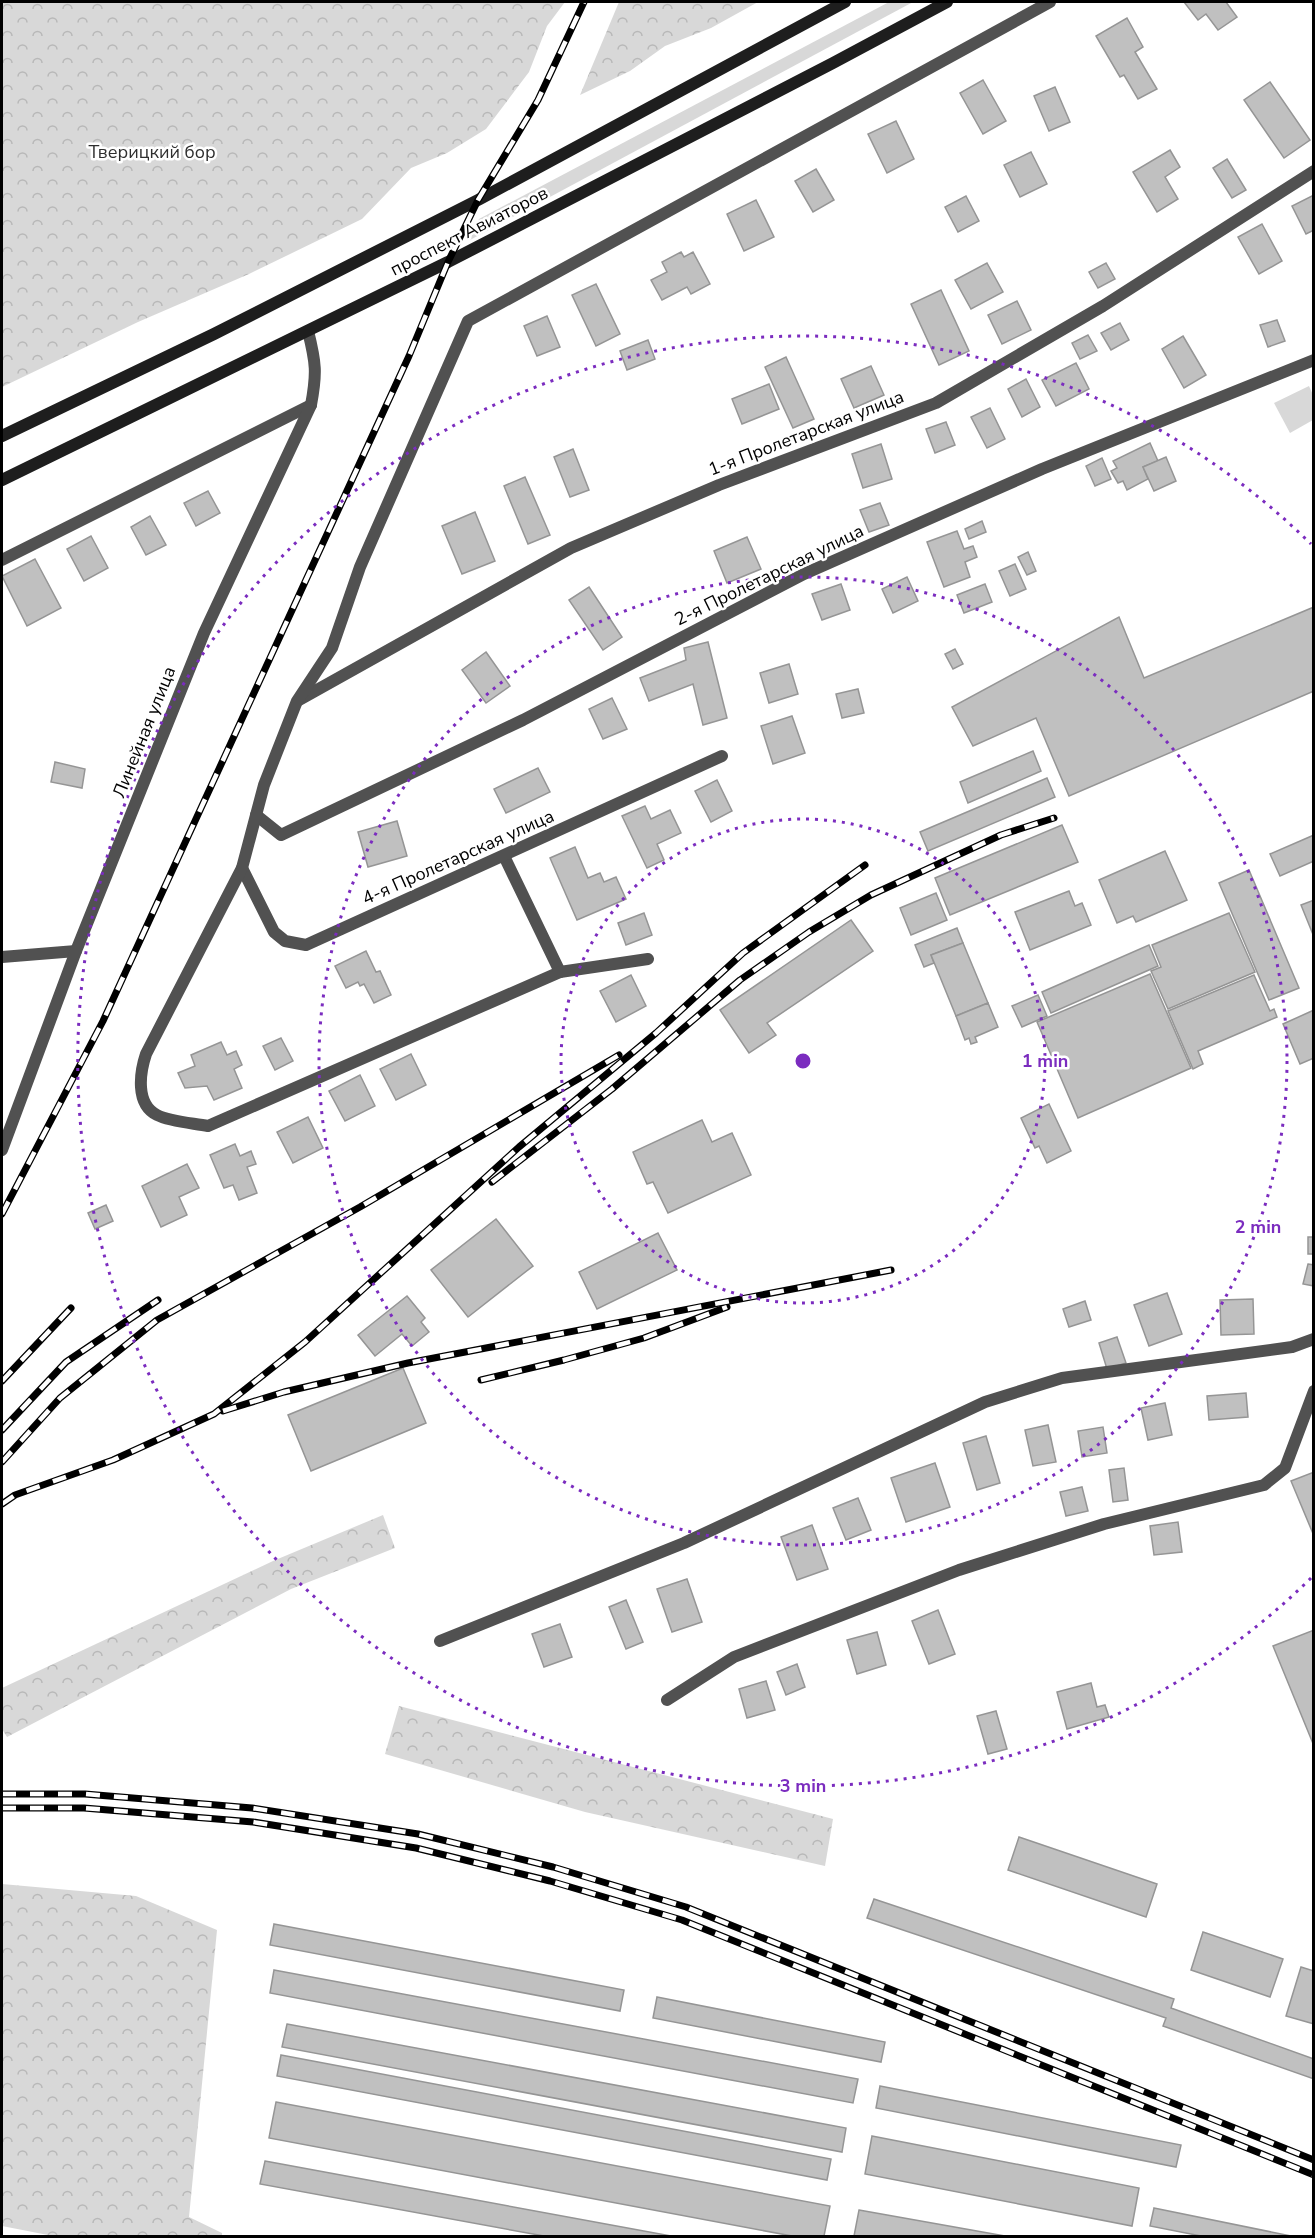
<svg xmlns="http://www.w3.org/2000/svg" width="1315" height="2238" font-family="'Nunito Sans',sans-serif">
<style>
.grass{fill:#d8d8d8}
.forest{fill:url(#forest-crowns)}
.building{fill:#c0c0c0;stroke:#959595;stroke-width:1.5}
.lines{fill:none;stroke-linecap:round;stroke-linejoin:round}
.street{stroke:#515151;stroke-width:12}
.secondary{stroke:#1e1e1e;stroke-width:12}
.rail-casing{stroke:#000;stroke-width:7}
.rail{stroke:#fff;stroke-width:4.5;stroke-dasharray:14;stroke-linecap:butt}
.ring{fill:none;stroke:#7b2cbf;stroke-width:3;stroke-dasharray:3 6}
.labels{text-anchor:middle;stroke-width:5;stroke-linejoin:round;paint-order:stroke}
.park-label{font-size:18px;fill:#2f2f2f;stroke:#fff}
.street-label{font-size:18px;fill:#000;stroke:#fff}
.centre{fill:#7b2cbf;stroke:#fff;stroke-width:3}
.ring-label{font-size:18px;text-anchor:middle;font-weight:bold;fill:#7b2cbf;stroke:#fff;stroke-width:5;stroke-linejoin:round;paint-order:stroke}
</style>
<defs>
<pattern id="forest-crowns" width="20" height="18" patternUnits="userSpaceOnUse" patternTransform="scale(1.5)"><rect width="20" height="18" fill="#d8d8d8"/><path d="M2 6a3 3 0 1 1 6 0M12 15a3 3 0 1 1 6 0" fill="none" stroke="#b8b8b8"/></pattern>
</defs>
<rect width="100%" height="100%" fill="#fff"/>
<g class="grass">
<polygon points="889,2 913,2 470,240 479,219"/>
<polygon points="1309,386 1313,395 1313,420 1290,433 1274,403"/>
</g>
<g class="forest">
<polygon points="2,2 565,2 547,26 529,72 486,129 447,153 411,168 362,219 249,274 138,322 2,387"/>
<polygon points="619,2 758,2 711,28 665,46 630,71 580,95"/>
<polygon points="383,1515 395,1548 291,1589 7,1737 2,1729 2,1688 273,1561"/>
<polygon points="399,1706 833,1819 825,1866 585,1812 385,1754"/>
<polygon points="2,1884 136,1896 217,1930 189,2217 222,2233 222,2236 53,2236 2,2226"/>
</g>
<g class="building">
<polygon points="1184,2 1226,2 1237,17 1218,30 1206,14 1198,20"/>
<polygon points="1127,18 1143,47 1135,52 1157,89 1138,99 1124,75 1120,77 1096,36"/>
<polygon points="983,80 1006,121 983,134 960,93"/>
<polygon points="1270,82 1310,140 1284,158 1244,100"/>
<polygon points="1055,87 1070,122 1049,131 1034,96"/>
<polygon points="896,121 914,159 887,173 868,134"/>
<polygon points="1170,150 1180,167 1165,177 1178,199 1157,212 1133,172"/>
<polygon points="1031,152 1047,184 1020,197 1004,165"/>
<polygon points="1227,159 1246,190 1232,198 1213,168"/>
<polygon points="816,169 834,200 813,212 795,181"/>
<polygon points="1314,195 1314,230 1306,234 1292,206"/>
<polygon points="966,196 979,221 958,232 945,207"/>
<polygon points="756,200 774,237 744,251 727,214"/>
<polygon points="1262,224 1282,261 1259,274 1238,237"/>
<polygon points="681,252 684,257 693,252 710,284 691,294 687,287 662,300 651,280 667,272 662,262"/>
<polygon points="987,263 1003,292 971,309 955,280"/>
<polygon points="1106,263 1115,279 1098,288 1089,272"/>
<polygon points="596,284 620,334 596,346 572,295"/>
<polygon points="941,290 969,351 939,365 911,304"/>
<polygon points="1017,301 1031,330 1002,344 988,315"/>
<polygon points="547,316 560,347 537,356 524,326"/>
<polygon points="1277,320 1285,341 1268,347 1260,325"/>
<polygon points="1120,323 1129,340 1111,350 1101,333"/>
<polygon points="1088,335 1097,351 1080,359 1072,343"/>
<polygon points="1183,336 1206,375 1184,388 1162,349"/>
<polygon points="648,340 655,359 627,370 620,351"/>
<polygon points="786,357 814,419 793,428 765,367"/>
<polygon points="1076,363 1089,389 1056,406 1042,380"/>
<polygon points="871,366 884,395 854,408 841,379"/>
<polygon points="1026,379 1040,407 1022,417 1008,389"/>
<polygon points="769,384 779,409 742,424 732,399"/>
<polygon points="990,408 1005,439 987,448 971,417"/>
<polygon points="946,422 955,445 935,453 926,429"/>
<polygon points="1150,443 1158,461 1143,467 1148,479 1127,490 1123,481 1118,483 1111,471 1117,468 1113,461"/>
<polygon points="881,444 892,479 863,488 852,454"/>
<polygon points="573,449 589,490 570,497 554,457"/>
<polygon points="1166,457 1176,481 1154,491 1143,467"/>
<polygon points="1102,458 1111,479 1095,486 1086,466"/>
<polygon points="525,477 550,535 528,544 504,486"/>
<polygon points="208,491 220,513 196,526 184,503"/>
<polygon points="880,503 889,525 869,532 860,510"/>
<polygon points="475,512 495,561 462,574 442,526"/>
<polygon points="150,516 166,545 146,555 131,527"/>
<polygon points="982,521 986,532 969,539 965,529"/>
<polygon points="957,531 964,549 973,546 977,557 965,562 970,577 944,587 927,542"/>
<polygon points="91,536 108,568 84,581 67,549"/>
<polygon points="747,537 761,569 727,583 714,551"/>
<polygon points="1028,552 1036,571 1027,575 1018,557"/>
<polygon points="35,559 61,608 27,626 2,576"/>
<polygon points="1015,564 1026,589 1010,596 999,571"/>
<polygon points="907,577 918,601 893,613 882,589"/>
<polygon points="841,584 850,610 822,620 812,594"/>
<polygon points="985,584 992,602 964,613 957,595"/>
<polygon points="589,587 622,637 603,650 569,600"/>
<polygon points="1314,607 1314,691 1069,796 1036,718 973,746 952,707 1119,617 1144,678"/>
<polygon points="708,642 727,718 703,725 693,684 649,701 640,678 686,660 684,648"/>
<polygon points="955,649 963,664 953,669 945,654"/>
<polygon points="486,652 510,686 486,703 462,670"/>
<polygon points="789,664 798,694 769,703 760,673"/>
<polygon points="858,689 864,713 842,718 836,694"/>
<polygon points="612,698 627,729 603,739 589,709"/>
<polygon points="792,716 805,753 773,764 761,726"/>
<polygon points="1033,751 1041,771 968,803 960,782"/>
<polygon points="55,762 85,769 82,788 51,782"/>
<polygon points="538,768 550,792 506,813 494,789"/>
<polygon points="1047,778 1055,797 928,851 920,832"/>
<polygon points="717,780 732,811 711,822 695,791"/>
<polygon points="645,806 651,819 670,810 681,833 657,844 664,860 647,868 622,816"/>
<polygon points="397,821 407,856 368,867 358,832"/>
<polygon points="1062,825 1078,862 950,915 935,878"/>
<polygon points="1314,835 1314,861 1280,876 1270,854"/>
<polygon points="575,847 588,878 600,873 604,882 616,877 626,899 577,920 550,858"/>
<polygon points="1165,851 1187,900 1136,922 1133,916 1117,923 1099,880"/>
<polygon points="1249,870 1299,988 1269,1000 1219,883"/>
<polygon points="1069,891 1075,906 1082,903 1091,925 1030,950 1015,912"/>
<polygon points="936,893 947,920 911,935 900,908"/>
<polygon points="1314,900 1314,937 1301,905"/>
<polygon points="644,913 652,935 626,945 618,923"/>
<polygon points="1229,913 1255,972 1168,1009 1151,971 1161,967 1152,945"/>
<polygon points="851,920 873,951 767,1023 776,1035 749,1053 720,1010"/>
<polygon points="957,928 963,943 931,955 934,963 924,967 915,945"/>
<polygon points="963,943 988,1003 956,1016 931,955"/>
<polygon points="1149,945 1158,966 1051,1013 1042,992"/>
<polygon points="366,951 376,972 380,971 391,995 374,1003 364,984 360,986 358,982 346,988 335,966"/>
<polygon points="1150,974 1191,1068 1078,1118 1037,1022"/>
<polygon points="631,975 646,1006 616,1022 600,991"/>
<polygon points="1254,975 1270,1011 1274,1009 1277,1017 1198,1051 1203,1064 1193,1069 1168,1011"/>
<polygon points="1038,995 1047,1016 1022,1027 1012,1006"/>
<polygon points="988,1003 998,1027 975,1037 977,1042 971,1044 969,1038 965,1040 956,1016"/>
<polygon points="1314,1010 1314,1058 1300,1064 1283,1024"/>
<polygon points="281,1038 293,1061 275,1070 263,1046"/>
<polygon points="221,1042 227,1055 236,1051 242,1065 234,1069 242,1088 214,1100 207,1086 185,1088 178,1073 195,1066 191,1055"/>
<polygon points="411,1054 426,1085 396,1100 380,1069"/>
<polygon points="360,1075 375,1106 345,1121 329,1091"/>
<polygon points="1049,1104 1071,1151 1047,1163 1039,1146 1035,1148 1021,1118"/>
<polygon points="308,1117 323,1148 293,1163 277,1132"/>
<polygon points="702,1120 712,1142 732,1133 751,1175 668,1213 653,1182 647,1184 633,1152"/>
<polygon points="235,1144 240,1156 251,1151 256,1164 247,1167 257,1193 239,1200 233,1185 224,1188 210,1155"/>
<polygon points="187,1164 199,1188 179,1197 187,1215 161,1227 142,1186"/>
<polygon points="106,1205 113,1221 95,1229 88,1213"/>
<polygon points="496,1219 533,1266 468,1317 431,1270"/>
<polygon points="658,1233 677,1270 597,1309 579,1272"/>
<rect x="1308" y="1237" width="6" height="17"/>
<polygon points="1308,1264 1314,1265 1314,1286 1303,1284"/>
<polygon points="1167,1293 1182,1334 1149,1346 1134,1305"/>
<polygon points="407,1296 425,1318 421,1322 429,1332 412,1346 402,1334 375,1356 358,1335"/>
<polygon points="1253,1299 1254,1334 1221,1335 1220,1300"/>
<polygon points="1085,1301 1091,1320 1069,1327 1063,1309"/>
<polygon points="1117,1337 1126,1363 1107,1369 1099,1343"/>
<polygon points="403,1368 426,1423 311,1471 288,1415"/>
<polygon points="1246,1393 1248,1417 1209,1420 1207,1396"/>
<polygon points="1165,1403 1172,1435 1148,1440 1141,1408"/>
<polygon points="1048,1425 1056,1462 1033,1466 1025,1430"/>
<polygon points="1103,1427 1107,1453 1082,1457 1078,1431"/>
<polygon points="986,1436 1000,1483 977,1490 963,1443"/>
<polygon points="935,1463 950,1507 906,1522 891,1478"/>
<polygon points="1124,1468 1128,1500 1113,1502 1109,1470"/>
<polygon points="1314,1472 1314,1536 1291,1481"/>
<polygon points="1082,1487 1088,1511 1066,1516 1060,1492"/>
<polygon points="858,1498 871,1530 846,1540 833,1508"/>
<polygon points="1178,1522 1182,1552 1154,1555 1150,1526"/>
<polygon points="812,1525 828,1569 797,1580 781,1537"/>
<polygon points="687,1579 702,1622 672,1632 657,1589"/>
<polygon points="626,1600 643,1642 626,1649 609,1607"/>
<polygon points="938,1610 955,1654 929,1664 912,1621"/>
<polygon points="560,1624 572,1657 544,1667 532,1634"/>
<polygon points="1314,1630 1314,1746 1273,1646"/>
<polygon points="877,1632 886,1665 857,1674 847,1640"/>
<polygon points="797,1664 805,1687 786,1695 777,1672"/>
<polygon points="766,1681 775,1710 747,1718 739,1689"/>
<polygon points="1091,1683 1097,1707 1105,1705 1109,1717 1067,1729 1057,1692"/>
<polygon points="996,1711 1007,1749 988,1754 977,1716"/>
<polygon points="1019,1837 1157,1884 1146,1917 1008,1870"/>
<polygon points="874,1899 1174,1999 1171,2008 1314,2059 1314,2079 1163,2026 1166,2018 867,1918"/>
<polygon points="274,1924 624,1990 620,2011 270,1945"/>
<polygon points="1203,1932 1283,1959 1270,1997 1191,1970"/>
<polygon points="1301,1967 1314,1971 1314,2024 1286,2016"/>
<polygon points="274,1970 858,2079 853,2103 270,1993"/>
<polygon points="657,1997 885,2042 881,2062 653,2018"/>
<polygon points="287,2024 846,2128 842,2152 282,2047"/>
<polygon points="281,2055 831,2159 827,2180 277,2076"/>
<polygon points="880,2086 1181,2145 1176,2167 876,2108"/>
<polygon points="276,2102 830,2206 824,2236 792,2236 269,2138"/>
<polygon points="872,2136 1139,2188 1132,2226 865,2174"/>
<polygon points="265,2161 671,2236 544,2236 260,2184"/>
<polygon points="1154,2208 1291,2236 1201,2236 1150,2226"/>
<polygon points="859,2210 1005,2236 854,2236"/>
</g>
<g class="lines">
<g class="street">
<polyline points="2,560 311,405"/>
<polyline points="299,700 571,548 719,485 936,403 1103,306 1314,171"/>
<polyline points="256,815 281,835 523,720 804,574 1042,469 1314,360"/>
<polyline points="504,856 560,972"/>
<polyline points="242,868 274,932 285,941 306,945 722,756"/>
<polyline points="2,957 76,951"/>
<path d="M648,959L560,972L208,1126C192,1123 171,1122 157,1115C135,1104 140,1072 146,1054L242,868L264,785L297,701L332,648L360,567L468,321L1050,2"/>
<path d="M2,1150L76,951L204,633L311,405C317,373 316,363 308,331"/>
<polyline points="440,1641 684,1543 985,1402 1062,1378 1292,1347 1314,1339"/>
<polyline points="667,1700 734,1657 959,1570 1104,1524 1264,1485 1285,1468 1314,1391"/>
</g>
<g class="secondary">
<polyline points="2,436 214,334 478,200 845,2"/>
<polyline points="2,480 448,262 833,63 947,2"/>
</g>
<defs>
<g id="rail">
<polyline points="492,1182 612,1089 740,980 809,932 871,895 1001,835 1054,818"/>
<polyline points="2,1214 103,1021 409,356 448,262 478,200 538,100 584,2"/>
<polyline points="481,1380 564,1360 644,1338 727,1307"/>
<polyline points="2,1381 71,1308"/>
<polyline points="223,1411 284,1392 408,1363 891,1270"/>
<polyline points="2,1430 66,1362 158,1300"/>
<polyline points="2,1462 60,1398 157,1320 360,1207 619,1055"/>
<polyline points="2,1504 15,1495 113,1460 214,1414 305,1342 519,1147 656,1033 743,953 865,865"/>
<polyline points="2,1794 85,1794 252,1808 418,1834 553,1867 686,1907 1314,2160"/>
<polyline points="2,1808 84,1808 253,1822 416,1848 550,1881 682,1920 1314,2175"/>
</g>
</defs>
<use href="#rail" class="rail-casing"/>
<use href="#rail" class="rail"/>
</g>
<g class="ring">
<circle cx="803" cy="1061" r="242"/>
<circle cx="803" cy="1061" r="484"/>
<path d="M1311 1578A725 725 0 1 1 1311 544"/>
</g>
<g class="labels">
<g class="park-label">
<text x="152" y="158">Тверицкий бор</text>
</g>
<g class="street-label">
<text transform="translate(469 231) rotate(-27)" y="6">проспект Авиаторов</text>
<text transform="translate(806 433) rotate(-21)" y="6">1-я Пролетарская улица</text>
<text transform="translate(769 575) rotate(-26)" y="6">2-я Пролетарская улица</text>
<text transform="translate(144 732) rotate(-68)" y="6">Линейная улица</text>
<text transform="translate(458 857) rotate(-24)" y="6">4-я Пролетарская улица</text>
</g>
</g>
<circle cx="803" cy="1061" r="9" class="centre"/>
<g class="ring-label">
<text x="1045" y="1067">1 min</text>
<text x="1258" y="1233">2 min</text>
<text x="803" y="1792">3 min</text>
</g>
<rect width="1315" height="2238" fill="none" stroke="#000000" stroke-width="6"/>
</svg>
